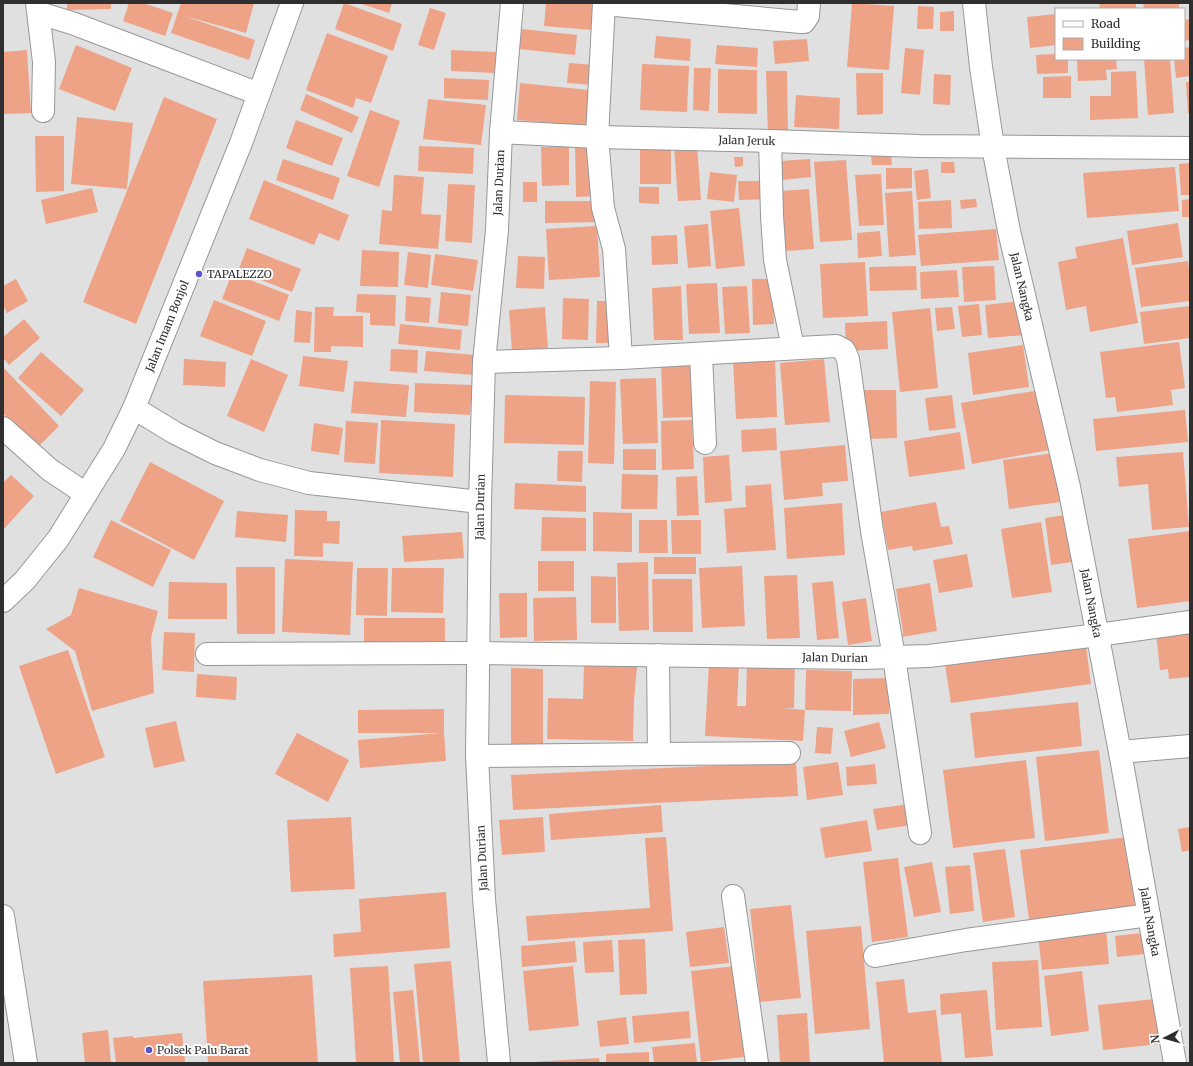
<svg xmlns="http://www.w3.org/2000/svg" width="1193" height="1066" font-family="Merriweather,serif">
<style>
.building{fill:#eea286}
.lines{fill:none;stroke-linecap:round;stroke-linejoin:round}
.minor-casing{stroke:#969798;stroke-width:24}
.highway-casing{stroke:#969798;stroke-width:24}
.minor{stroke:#fff;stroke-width:22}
.highway{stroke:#fff;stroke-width:22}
.poi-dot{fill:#5e52cb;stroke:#fff;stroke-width:1.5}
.labels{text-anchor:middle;stroke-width:4;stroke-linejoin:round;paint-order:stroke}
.street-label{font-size:11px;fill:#2f2f30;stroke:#fff}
.poi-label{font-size:11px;fill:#2f2f30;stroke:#fff;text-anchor:start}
</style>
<rect width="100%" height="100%" fill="#e0e0e1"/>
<g class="building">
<polygon points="67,3 111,3 111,9 67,10"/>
<polygon points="129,3 143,3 173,13 165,36 123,21"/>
<polygon points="181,3 254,3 246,33 184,16 255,40 249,60 171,33"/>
<polygon points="344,3 402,24 393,51 335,29"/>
<polygon points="359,3 392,3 389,13"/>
<polygon points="546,3 594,3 592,30 544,26"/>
<polygon points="852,3 894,6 889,70 847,67"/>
<polygon points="1099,3 1136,3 1136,9 1100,9"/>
<polygon points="1143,3 1179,3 1179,9 1144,9"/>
<polygon points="918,6 934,7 933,29 917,29"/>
<polygon points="430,8 446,13 434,50 418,45"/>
<polygon points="954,11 954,31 940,31 940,12"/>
<polygon points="1056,14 1056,45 1030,48 1027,17"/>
<polygon points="1190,19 1190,40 1184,41 1184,20"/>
<polygon points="522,29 577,35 575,55 519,49"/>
<polygon points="327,33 388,56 371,103 356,98 353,108 306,90"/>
<polygon points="656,36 691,39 690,61 654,58"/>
<polygon points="807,39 809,61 775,64 773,41"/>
<polygon points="76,45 132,68 115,111 59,89"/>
<polygon points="717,45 758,48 757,67 715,64"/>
<polygon points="1190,47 1190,76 1176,78 1174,59 1184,59 1184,48"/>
<polygon points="905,48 924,50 920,95 901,93"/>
<polygon points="27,50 31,113 3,114 3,52"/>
<polygon points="451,50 496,52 495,73 451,71"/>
<polygon points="1056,54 1056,59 1068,59 1068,73 1037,74 1036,55"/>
<polygon points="1088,59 1116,59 1117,69 1106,70 1107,80 1078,81 1077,60"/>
<polygon points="1144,59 1170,59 1174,113 1148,115"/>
<polygon points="569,63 594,65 593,85 567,83"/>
<polygon points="642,64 689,66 687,112 640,110"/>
<polygon points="694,68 711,68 709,111 693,110"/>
<polygon points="718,69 757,70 757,114 718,113"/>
<polygon points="766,71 787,71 788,137 768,137"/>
<polygon points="1136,71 1138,118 1090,120 1090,96 1111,96 1111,72"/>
<polygon points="856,73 883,73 883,114 857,115"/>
<polygon points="934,74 951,75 950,105 933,104"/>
<polygon points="1071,76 1071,98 1043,98 1043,77"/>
<polygon points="444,78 489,80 488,100 444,98"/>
<polygon points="1186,82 1190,82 1190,113 1188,113"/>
<polygon points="520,83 589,90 586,126 517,120"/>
<polygon points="306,94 359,117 352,133 300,110"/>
<polygon points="796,95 840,98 839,129 794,127"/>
<polygon points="164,97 217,119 136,324 83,302"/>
<polygon points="428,99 486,105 481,145 423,139"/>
<polygon points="370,110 400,121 379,187 347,176"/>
<polygon points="77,117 133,123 127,189 71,184"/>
<polygon points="296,120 343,138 332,166 286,148"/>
<polygon points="35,136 64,136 64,191 36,192"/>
<rect x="640" y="140" width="31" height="44"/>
<polygon points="595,145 596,196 576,197 575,146"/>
<polygon points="697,145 701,200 678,201 674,147"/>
<polygon points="419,146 474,148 473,174 418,171"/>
<polygon points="541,147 569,147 569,185 542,186"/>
<polygon points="891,154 892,165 872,165 871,155"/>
<polygon points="734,157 743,157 743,166 735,167"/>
<polygon points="283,159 340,178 333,200 276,180"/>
<polygon points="810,159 811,177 782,180 780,161"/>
<polygon points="846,160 852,240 820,242 814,162"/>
<polygon points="941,162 954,162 955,173 941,173"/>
<polygon points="1190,163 1190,195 1181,195 1179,164"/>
<polygon points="1175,167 1179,211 1087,218 1083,173"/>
<polygon points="886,168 912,168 912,188 886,189"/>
<polygon points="928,169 931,198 917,200 914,171"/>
<polygon points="710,172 737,175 734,202 707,199"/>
<polygon points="881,174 884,225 859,226 855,175"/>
<polygon points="394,175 424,177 421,214 441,215 438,249 379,244 382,210 392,211"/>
<polygon points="264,180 349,215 339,241 319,233 314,245 249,219"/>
<polygon points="738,181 768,181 768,199 739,200"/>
<rect x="523" y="182" width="14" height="20"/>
<polygon points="448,184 475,185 472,243 445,241"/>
<polygon points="639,187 659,187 659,204 639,203"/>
<polygon points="92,188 98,212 46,224 41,200"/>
<polygon points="809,189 814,249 786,251 781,191"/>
<polygon points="912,191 916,255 889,257 885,193"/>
<polygon points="976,199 977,207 961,209 960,200"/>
<polygon points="1190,199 1190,217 1182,217 1182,200"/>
<polygon points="951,200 952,228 919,229 918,202"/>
<polygon points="545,201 600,201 600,222 545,223"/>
<polygon points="739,208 745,266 716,269 710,211"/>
<polygon points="1178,223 1183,257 1132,265 1127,231"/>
<polygon points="708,224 711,266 688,268 684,226"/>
<polygon points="597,226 600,277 549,280 546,229"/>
<polygon points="996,229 999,260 921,266 918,235"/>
<polygon points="880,231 882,256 858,258 857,233"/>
<polygon points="677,235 678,264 652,265 651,236"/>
<polygon points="1123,238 1138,323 1090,332 1086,306 1066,310 1058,262 1077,258 1075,247"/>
<polygon points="247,248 301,269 292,292 238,271"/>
<polygon points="362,250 399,252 398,287 360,286"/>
<polygon points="408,252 431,255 428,288 404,285"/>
<polygon points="435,254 478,260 473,291 431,285"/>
<polygon points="518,256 545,257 544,289 516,288"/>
<polygon points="1188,261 1190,279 1190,301 1141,307 1135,268"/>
<polygon points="865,262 868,316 823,318 820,264"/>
<polygon points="916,266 917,290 870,291 869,267"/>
<polygon points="994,266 996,300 964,302 962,267"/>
<polygon points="957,270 959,297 921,299 920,272"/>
<polygon points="232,273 289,295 279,321 222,299"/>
<polygon points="16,279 28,301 7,313 3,305 3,286"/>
<polygon points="752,279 773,279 774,324 753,325"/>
<polygon points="717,283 720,333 689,334 686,284"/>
<polygon points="681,286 683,340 654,340 652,288"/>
<polygon points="747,286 750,333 725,334 722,287"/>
<polygon points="441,292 471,295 468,326 438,323"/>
<polygon points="357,294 396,295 395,326 370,325 370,313 356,312"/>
<polygon points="406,296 431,298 429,323 405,321"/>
<polygon points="563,298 589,299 588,340 562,339"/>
<polygon points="214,300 266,321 252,356 200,336"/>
<polygon points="597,301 613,301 612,343 596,343"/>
<polygon points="1020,301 1024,335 988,338 985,305"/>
<polygon points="979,304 982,335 962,337 958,306"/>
<polygon points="1190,306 1190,338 1144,344 1140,312"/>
<polygon points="315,307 334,307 333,316 363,316 363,347 331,346 331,352 314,352"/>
<polygon points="545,307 548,348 512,351 509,310"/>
<polygon points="952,307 955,329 937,331 935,308"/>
<polygon points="930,308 938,388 900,392 892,312"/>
<polygon points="296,310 312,312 310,343 294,342"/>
<polygon points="24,319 40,338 9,365 3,358 3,337"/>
<polygon points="887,321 888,349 846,351 845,323"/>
<polygon points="400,324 462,330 460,350 398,344"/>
<polygon points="1179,342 1185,388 1171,390 1173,405 1117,412 1115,397 1106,398 1100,352"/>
<polygon points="1023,345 1029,387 973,395 968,353"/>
<polygon points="391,349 418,350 417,373 390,371"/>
<polygon points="426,351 475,355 474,375 424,371"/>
<polygon points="41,352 84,390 61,416 18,378"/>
<polygon points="303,356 348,361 344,392 299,386"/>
<polygon points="775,357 777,417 736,419 733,359"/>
<polygon points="184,359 226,362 225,387 183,385"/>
<polygon points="251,359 288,375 264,432 227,416"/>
<polygon points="824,359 830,422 785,425 780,363"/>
<polygon points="692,361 694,417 663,418 661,363"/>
<polygon points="3,367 59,426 36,449 3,413"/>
<polygon points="656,378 658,443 623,444 620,379"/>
<polygon points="354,381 409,385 406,417 351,413"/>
<polygon points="590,381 616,382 614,464 588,463"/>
<polygon points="415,383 472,385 470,415 414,412"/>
<polygon points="864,390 896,390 897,438 865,439"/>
<polygon points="1040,390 1050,450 972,464 961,403"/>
<polygon points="505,395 585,397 584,445 504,443"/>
<polygon points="952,395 956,428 929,431 925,398"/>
<polygon points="1185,410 1188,442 1096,451 1093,419"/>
<polygon points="381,420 455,424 453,477 379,473"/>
<polygon points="692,420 694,469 662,470 661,421"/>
<polygon points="346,421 378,423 375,464 344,462"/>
<polygon points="314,423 343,428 339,455 311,451"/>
<polygon points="776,428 777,450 742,452 741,430"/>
<polygon points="960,432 965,469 909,477 904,441"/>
<polygon points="845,445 848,481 822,483 823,496 784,500 780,451"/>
<rect x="623" y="449" width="33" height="21"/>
<polygon points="558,451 583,451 582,482 557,481"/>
<polygon points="1183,452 1189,527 1152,530 1148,484 1119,487 1116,457"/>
<polygon points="1054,453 1060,502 1009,509 1003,460"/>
<polygon points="729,455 732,501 705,503 703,457"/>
<polygon points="150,462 224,501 194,560 120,521"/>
<polygon points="622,474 658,475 657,509 621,509"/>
<polygon points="11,475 34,496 3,530 3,483"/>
<polygon points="697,476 699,515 677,516 676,477"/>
<polygon points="515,483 586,486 586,512 514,509"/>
<polygon points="771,484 776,550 727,553 724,509 746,507 745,486"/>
<polygon points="936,502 941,527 949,526 953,544 913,551 912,546 888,550 881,512"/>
<polygon points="842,503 845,555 787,559 784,508"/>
<polygon points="295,510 327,511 327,521 340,521 339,544 323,543 323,557 294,556"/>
<polygon points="237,511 288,515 286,542 235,537"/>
<polygon points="593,512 632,513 632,552 593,551"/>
<polygon points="1065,515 1072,562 1051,565 1045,518"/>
<polygon points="542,517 586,518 586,551 541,551"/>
<polygon points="111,520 171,550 153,587 93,557"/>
<polygon points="639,520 667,520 668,553 639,553"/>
<polygon points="671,520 701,520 701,554 672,554"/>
<polygon points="1041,522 1052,592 1012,598 1001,529"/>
<polygon points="1190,531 1190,601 1137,608 1128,539"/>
<polygon points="462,532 464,558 404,562 402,536"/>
<polygon points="967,554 973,587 939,593 933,560"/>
<rect x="654" y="557" width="42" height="17"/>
<polygon points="285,559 353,562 350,635 282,632"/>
<rect x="538" y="561" width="36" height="30"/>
<polygon points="648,562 649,630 619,631 617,563"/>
<polygon points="742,566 745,626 702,628 699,568"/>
<polygon points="236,567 275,567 275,634 237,634"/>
<polygon points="357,568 388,568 387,616 356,615"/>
<polygon points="392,568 444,568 443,613 391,612"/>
<polygon points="797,575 800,638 767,639 764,576"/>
<polygon points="591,576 616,577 616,623 591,623"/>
<polygon points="652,579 692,579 693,632 653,632"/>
<polygon points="833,581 839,638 817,640 812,583"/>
<polygon points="169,582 227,583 227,619 168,619"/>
<polygon points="930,583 937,631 902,637 903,632 896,589"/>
<polygon points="79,588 158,611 151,638 154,693 92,711 75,651 46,629 71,615"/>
<polygon points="499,593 527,593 527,637 500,638"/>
<polygon points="576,597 577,640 534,641 533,598"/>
<polygon points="866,598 872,641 848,645 842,602"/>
<rect x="364" y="618" width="81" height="32"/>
<polygon points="1190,629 1190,677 1169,679 1168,669 1160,670 1156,633"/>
<polygon points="164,632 195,633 194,672 162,670"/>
<polygon points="1086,646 1091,684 951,703 945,665"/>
<polygon points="68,650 105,757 56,774 19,666"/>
<polygon points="747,659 795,660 794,708 781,708 805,710 803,741 705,736 709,664 739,665 737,706 746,706"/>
<polygon points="584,665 637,667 634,701 633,741 547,739 548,698 583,699"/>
<polygon points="511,668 543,669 543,744 511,744"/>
<polygon points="806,670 852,671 851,711 805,710"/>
<polygon points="197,674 237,677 236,700 196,697"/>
<polygon points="889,678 889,714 853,715 853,679"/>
<polygon points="1078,702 1082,746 975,758 970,713"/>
<polygon points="444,709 444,733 446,761 360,768 358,740 441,733 358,733 358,710"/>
<polygon points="176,721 185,761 154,768 145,728"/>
<polygon points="879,722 886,748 851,757 844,731"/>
<polygon points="817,727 833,728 831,754 815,753"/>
<polygon points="297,733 349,760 328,802 275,774"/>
<polygon points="1099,750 1109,833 1045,841 1036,757"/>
<polygon points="1026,760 1035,838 953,848 943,770"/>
<polygon points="796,762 798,796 513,810 511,775"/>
<polygon points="838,762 843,795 807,800 803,767"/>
<polygon points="875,764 877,784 847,786 846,767"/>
<polygon points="909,804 912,825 877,830 873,809"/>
<polygon points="661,805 663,832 551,840 549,814"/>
<polygon points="351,817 355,889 291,892 287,820"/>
<polygon points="543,817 545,852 502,855 499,820"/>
<polygon points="867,820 872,851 825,858 820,828"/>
<polygon points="1190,827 1190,850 1182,852 1178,829"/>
<polygon points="666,837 673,931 528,941 526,916 650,908 645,838"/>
<polygon points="1129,837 1137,906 1029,920 1020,850"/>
<polygon points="1005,849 1015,917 983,922 973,853"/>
<polygon points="898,858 908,937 872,942 863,862"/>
<polygon points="932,862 941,912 914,917 904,867"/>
<polygon points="970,865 974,911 950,914 945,867"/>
<polygon points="446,892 450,948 334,957 333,934 361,932 359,899"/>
<polygon points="791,905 801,998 760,1002 750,909"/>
<polygon points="861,926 870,1029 815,1034 806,931"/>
<polygon points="724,927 729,963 690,967 686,932"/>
<polygon points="1106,928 1109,964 1042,970 1038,935"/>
<polygon points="1142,933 1145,954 1117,957 1115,936"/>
<polygon points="645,939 647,994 620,995 618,940"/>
<polygon points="612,940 614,972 585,973 583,942"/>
<polygon points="575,941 577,962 522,967 521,946"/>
<polygon points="1038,960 1042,1027 996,1030 992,962"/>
<polygon points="451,961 460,1063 423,1063 414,964"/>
<polygon points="388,966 394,1063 356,1063 350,968"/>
<polygon points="573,966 579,1026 529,1031 523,971"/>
<polygon points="735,966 744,1057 701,1062 691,971"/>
<polygon points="1082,971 1089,1031 1051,1036 1044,976"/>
<polygon points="312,975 318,1063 208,1063 203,981"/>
<polygon points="904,979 908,1013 936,1010 942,1063 884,1063 876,982"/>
<polygon points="413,990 420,1063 400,1063 393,992"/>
<polygon points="987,990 993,1056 965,1058 961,1013 941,1015 940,994"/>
<polygon points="1155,999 1160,1044 1103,1050 1098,1005"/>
<polygon points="689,1011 691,1038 634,1043 632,1016"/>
<polygon points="807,1013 810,1063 780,1063 777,1015"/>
<polygon points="626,1017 629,1044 600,1047 597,1021"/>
<polygon points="108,1030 111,1063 85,1063 82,1033"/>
<polygon points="182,1033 185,1062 171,1063 116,1063 113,1038 133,1036 133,1038"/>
<polygon points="695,1043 697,1063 654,1063 652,1047"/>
<polygon points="649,1052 649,1063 606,1063 606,1054"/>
<polygon points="599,1058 600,1063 531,1063 531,1062"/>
</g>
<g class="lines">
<defs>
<g id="minor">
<polyline points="37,3 44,62 43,111"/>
<polyline points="604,3 597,137 603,208 614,249 621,358"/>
<path id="s1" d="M974,3L981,67L993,147L1009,231L1069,487L1120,752L1175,1063"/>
<polyline points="604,4 801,22 804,22 808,16 809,3"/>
<polyline points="39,13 72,23 259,94"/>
<path id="s2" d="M501,132L597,137L770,141L919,146L1190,148"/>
<polyline points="770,141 772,216 775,260 793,348"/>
<polyline points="701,354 705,443"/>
<polyline points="484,362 621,358 836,346 844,350 848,359 872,531 894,657 920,833"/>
<polyline points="134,408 175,433 215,453 260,470 309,483 480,502"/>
<polyline points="3,428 50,470 86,494"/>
<path id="s3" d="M207,654L478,653L863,658L929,656L1098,635L1190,622"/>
<polyline points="1120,752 1190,746"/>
<polyline points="659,754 789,753"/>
<polyline points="477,756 659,754 658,655"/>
<polyline points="733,896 757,1063"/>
<polyline points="3,916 26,1063"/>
<polyline points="875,956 966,940 1149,915"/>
<path id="s4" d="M499,1063L484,899L477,756L480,502L484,362L497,230L501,132L512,3"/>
</g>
<g id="highway">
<path id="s5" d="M3,601L25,580L58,539L114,449L134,408L241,143L292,3"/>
</g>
</defs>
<use href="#minor" class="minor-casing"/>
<use href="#highway" class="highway-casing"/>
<use href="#minor" class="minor"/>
<use href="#highway" class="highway"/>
</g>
<g class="poi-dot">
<circle cx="199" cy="274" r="4"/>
<circle cx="149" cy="1050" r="4"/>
</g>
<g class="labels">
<g class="street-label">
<text dy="4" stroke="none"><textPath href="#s2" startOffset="246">Jalan Jeruk</textPath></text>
<text dy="4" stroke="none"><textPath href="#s4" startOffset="882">Jalan Durian</textPath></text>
<text dy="4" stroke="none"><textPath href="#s1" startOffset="288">Jalan Nangka</textPath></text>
<text dy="4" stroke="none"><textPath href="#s5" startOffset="323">Jalan Imam Bonjol</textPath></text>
<text dy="4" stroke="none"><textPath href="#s4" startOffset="557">Jalan Durian</textPath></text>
<text dy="4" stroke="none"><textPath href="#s1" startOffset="612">Jalan Nangka</textPath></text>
<text dy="4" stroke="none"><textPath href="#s3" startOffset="628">Jalan Durian</textPath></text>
<text transform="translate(482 858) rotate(-93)" y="4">Jalan Durian</text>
<text dy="4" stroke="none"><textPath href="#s1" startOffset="936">Jalan Nangka</textPath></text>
</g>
<g class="poi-label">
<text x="207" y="278">TAPALEZZO</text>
<text x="157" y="1054">Polsek Palu Barat</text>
</g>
</g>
<rect width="1193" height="1066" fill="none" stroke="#2f2f30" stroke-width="8"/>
<rect x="1055" y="8" width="130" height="52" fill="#ffffff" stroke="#acacac"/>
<rect x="1063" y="21" width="20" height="6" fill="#ffffff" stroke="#acacac"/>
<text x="1091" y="28" font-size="12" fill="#2f2f30">Road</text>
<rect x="1063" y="38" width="20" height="12" fill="#eea286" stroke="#acacac"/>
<text x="1091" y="48" font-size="12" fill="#2f2f30">Building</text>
<g transform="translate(1165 1038) rotate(264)" stroke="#ffffff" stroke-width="3" paint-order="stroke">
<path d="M0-3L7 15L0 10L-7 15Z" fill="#2f2f30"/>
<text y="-6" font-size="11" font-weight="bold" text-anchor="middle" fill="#2f2f30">N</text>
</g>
</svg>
